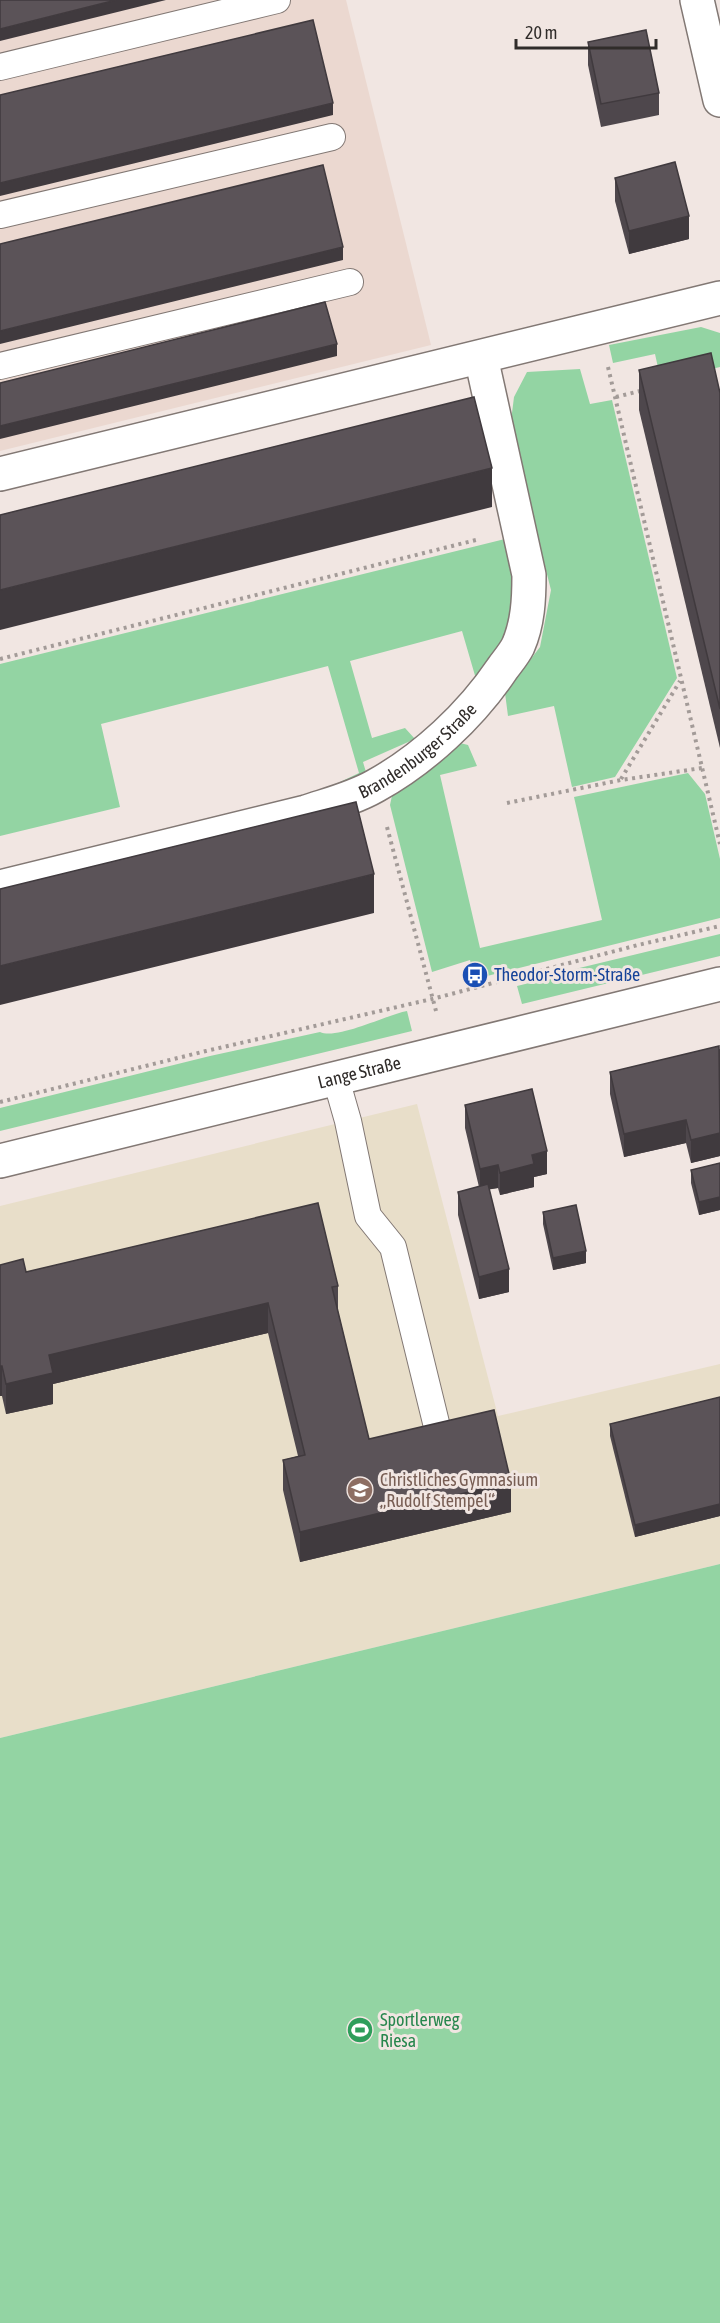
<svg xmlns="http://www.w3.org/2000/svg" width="720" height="2323" font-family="'Asap Condensed',sans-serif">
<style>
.built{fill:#ebd8d0}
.education{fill:#e8dec9}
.green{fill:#93d4a3}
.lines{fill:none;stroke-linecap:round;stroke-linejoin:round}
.service-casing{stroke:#827874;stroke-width:28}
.minor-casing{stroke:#827874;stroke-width:36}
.tertiary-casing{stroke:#827874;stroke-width:36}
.path{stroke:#a39b98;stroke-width:4;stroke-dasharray:3 4.5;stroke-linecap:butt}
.service{stroke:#fff;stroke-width:26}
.minor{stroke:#fff;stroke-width:33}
.tertiary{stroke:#fff;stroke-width:33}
.wall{fill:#4e474c}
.shaded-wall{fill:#403a3e}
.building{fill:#5b5358;stroke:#403a3e;stroke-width:1.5}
.labels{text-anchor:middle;stroke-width:6;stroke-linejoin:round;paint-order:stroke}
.street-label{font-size:18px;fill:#302c2a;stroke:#f1e6e2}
.transit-label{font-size:18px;fill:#164399;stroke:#f1e6e2;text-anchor:start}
.education-label{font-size:18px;fill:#785e54;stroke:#f1e6e2;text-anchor:start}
.leisure-label{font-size:18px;fill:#27864d;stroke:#f1e6e2;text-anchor:start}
</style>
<rect width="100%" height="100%" fill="#f1e6e2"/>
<polygon class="built" points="0,0 346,0 431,345 0,451"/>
<polygon class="education" points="417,1104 498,1416 720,1364 720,1564 0,1738 0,1206"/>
<g class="green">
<polygon points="701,327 720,333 720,367 661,381 655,354 613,363 609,345"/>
<polygon points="580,369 590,404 612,400 677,678 615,777 572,787 554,706 508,716 505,693 540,647 551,590 510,429 514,397 527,372"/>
<polygon points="509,538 519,620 476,679 462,631 350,661 372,738 405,728 415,739 363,762 368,779 345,789 338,783 359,773 328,666 101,724 120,807 0,836 0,664"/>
<polygon points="456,742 468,745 477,766 440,775 480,948 602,920 574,797 688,773 705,794 720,859 720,918 475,979 470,960 432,972 390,805 393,791"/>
<polygon points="720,934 720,956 522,1004 517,986 566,974 571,970"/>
<path d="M407,1011L412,1031L0,1131V1108L210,1056L320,1032C337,1040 386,1015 407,1011Z"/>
<polygon points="720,1564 720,2323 0,2323 0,1738"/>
</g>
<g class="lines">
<defs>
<g id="service">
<polyline points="0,67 277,0"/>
<polyline points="0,215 332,137"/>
<polyline points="0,366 350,282"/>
<polyline points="336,1079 348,1121 368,1216 393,1247 439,1435"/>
</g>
<g id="minor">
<polyline points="697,0 720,100"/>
<polyline points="0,474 720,298"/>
<path id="s1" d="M0,887L306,812C330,804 354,798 375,786C424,759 471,715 502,669C507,662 514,654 518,646C528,623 529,599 529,575L481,357"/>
</g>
<g id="tertiary">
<path id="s2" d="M0,1161L720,984"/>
</g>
</defs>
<use href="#service" class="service-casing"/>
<use href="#minor" class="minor-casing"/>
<use href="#tertiary" class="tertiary-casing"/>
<g class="path">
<polyline points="608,367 720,844"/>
<polyline points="616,397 644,390"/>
<polyline points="0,659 480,539"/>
<polyline points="621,779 680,681"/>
<polyline points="507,803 621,780 702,768"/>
<polyline points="387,827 436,1011"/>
<polyline points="0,1102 206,1051 432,999 638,945 720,926"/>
</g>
<use href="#service" class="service"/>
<use href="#minor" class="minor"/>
<use href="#tertiary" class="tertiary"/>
</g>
<g class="wall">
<polygon points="588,42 659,93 659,115 601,127 588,65"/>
<polygon points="615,178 689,239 629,254 615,201"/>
<polygon points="639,370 720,393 720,748 639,410"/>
<polygon points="720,1049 720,1156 691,1163 686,1143 624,1157 610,1094 610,1072"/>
<polygon points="465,1105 547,1174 534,1177 534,1187 500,1195 498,1188 489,1189 509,1292 479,1299 458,1215 458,1192 479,1187 465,1128"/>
<polygon points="720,1163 720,1210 699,1215 691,1183 691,1170"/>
<polygon points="543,1212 586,1263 553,1270 543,1224"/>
<polygon points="0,1265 26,1272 338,1286 338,1311 369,1439 511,1512 300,1562 283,1490 283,1460 298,1456 268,1333 53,1384 53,1404 6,1414 2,1396"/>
<polygon points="720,1397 720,1516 635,1537 610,1436 610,1424"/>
</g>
<g class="shaded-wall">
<polygon points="116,0 166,0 0,41 0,29"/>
<polygon points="333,103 333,115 0,196 0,183"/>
<polygon points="689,216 689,239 629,254 629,231"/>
<polygon points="343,247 343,260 0,344 0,331"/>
<polygon points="337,344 337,356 0,439 0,426"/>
<polygon points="492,468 492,507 0,630 0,590"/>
<polygon points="374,874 374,913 0,1005 0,966"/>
<polygon points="686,1120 686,1143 624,1157 624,1134"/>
<polygon points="720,1133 720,1156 691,1163 691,1140"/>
<polygon points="547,1151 547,1174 534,1177 534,1187 500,1195 500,1173 532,1155"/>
<polygon points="498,1165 498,1188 480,1191 480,1169"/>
<polygon points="720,1197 720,1210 699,1215 699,1202"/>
<polygon points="586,1251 586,1263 553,1270 553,1258"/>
<polygon points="509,1269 509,1292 479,1299 479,1277"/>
<polygon points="268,1303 268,1333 53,1384 53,1404 6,1414 6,1384 49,1355"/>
<rect x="0" y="1366" width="2" height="30"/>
<polygon points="511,1482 511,1512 300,1562 300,1532"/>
<polygon points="720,1504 720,1516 635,1537 635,1525"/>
</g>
<g class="building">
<polygon points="0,0 116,0 0,29"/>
<polygon points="313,20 333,103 0,183 0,95"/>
<polygon points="646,30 659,93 601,104 588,42"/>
<polygon points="675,162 689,216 629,231 615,178"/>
<polygon points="323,165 343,247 0,331 0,244"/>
<polygon points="325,302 337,344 0,426 0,383"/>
<polygon points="711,353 720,393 720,709 639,370"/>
<polygon points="474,397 492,468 0,590 0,515"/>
<polygon points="356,802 374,874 0,966 0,889"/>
<polygon points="719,1046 720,1133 691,1140 686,1120 624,1134 610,1072"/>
<polygon points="532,1089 547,1151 532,1155 534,1164 500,1173 498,1165 480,1169 465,1105"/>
<polygon points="720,1163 720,1197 699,1202 691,1170"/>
<polygon points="488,1184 509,1269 479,1277 458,1192"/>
<polygon points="318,1203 338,1286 332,1287 369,1439 494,1410 511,1482 300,1532 283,1460 305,1455 268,1303 49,1355 53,1373 6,1384 2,1366 0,1366 0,1265 23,1259 26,1272"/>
<polygon points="576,1205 586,1251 553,1258 543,1212"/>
<polygon points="720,1397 720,1504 635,1525 610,1424"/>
</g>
<defs>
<symbol id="bus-disc" viewBox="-11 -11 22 22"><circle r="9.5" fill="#1a4fb4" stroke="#f1e6e2"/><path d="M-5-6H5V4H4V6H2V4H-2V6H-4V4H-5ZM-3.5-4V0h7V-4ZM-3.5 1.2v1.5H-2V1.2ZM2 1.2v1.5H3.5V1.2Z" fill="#fff"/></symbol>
<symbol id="school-disc" viewBox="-11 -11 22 22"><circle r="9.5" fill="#8d6e63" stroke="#f1e6e2"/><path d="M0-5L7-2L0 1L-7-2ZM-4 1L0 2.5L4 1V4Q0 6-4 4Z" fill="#fff"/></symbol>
<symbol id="stadium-disc" viewBox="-11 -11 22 22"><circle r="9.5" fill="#2e9e5b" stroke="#f1e6e2"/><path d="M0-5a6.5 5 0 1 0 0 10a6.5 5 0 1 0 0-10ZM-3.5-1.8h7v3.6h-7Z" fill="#fff"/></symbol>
</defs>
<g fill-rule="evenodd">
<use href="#bus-disc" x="460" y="960" width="30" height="30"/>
<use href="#school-disc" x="345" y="1475" width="30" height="30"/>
<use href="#stadium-disc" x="345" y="2015" width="30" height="30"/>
</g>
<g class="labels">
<g class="street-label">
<text dy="6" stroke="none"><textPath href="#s1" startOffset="444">Brandenburger Straße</textPath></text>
<text dy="6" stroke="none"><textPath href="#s2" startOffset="370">Lange Straße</textPath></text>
</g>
<g class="transit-label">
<text x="494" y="981">Theodor-Storm-Straße</text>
</g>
<g class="education-label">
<text x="380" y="1486">Christliches Gymnasium<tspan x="380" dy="21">„Rudolf Stempel“</tspan></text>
</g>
<g class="leisure-label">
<text x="380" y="2026">Sportlerweg<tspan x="380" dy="21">Riesa</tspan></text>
</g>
</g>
<path d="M516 39v9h140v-9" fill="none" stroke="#302c2a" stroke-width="3"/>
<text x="525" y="39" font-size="18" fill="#302c2a" stroke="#f1e6e2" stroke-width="4.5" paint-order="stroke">20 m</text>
</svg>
